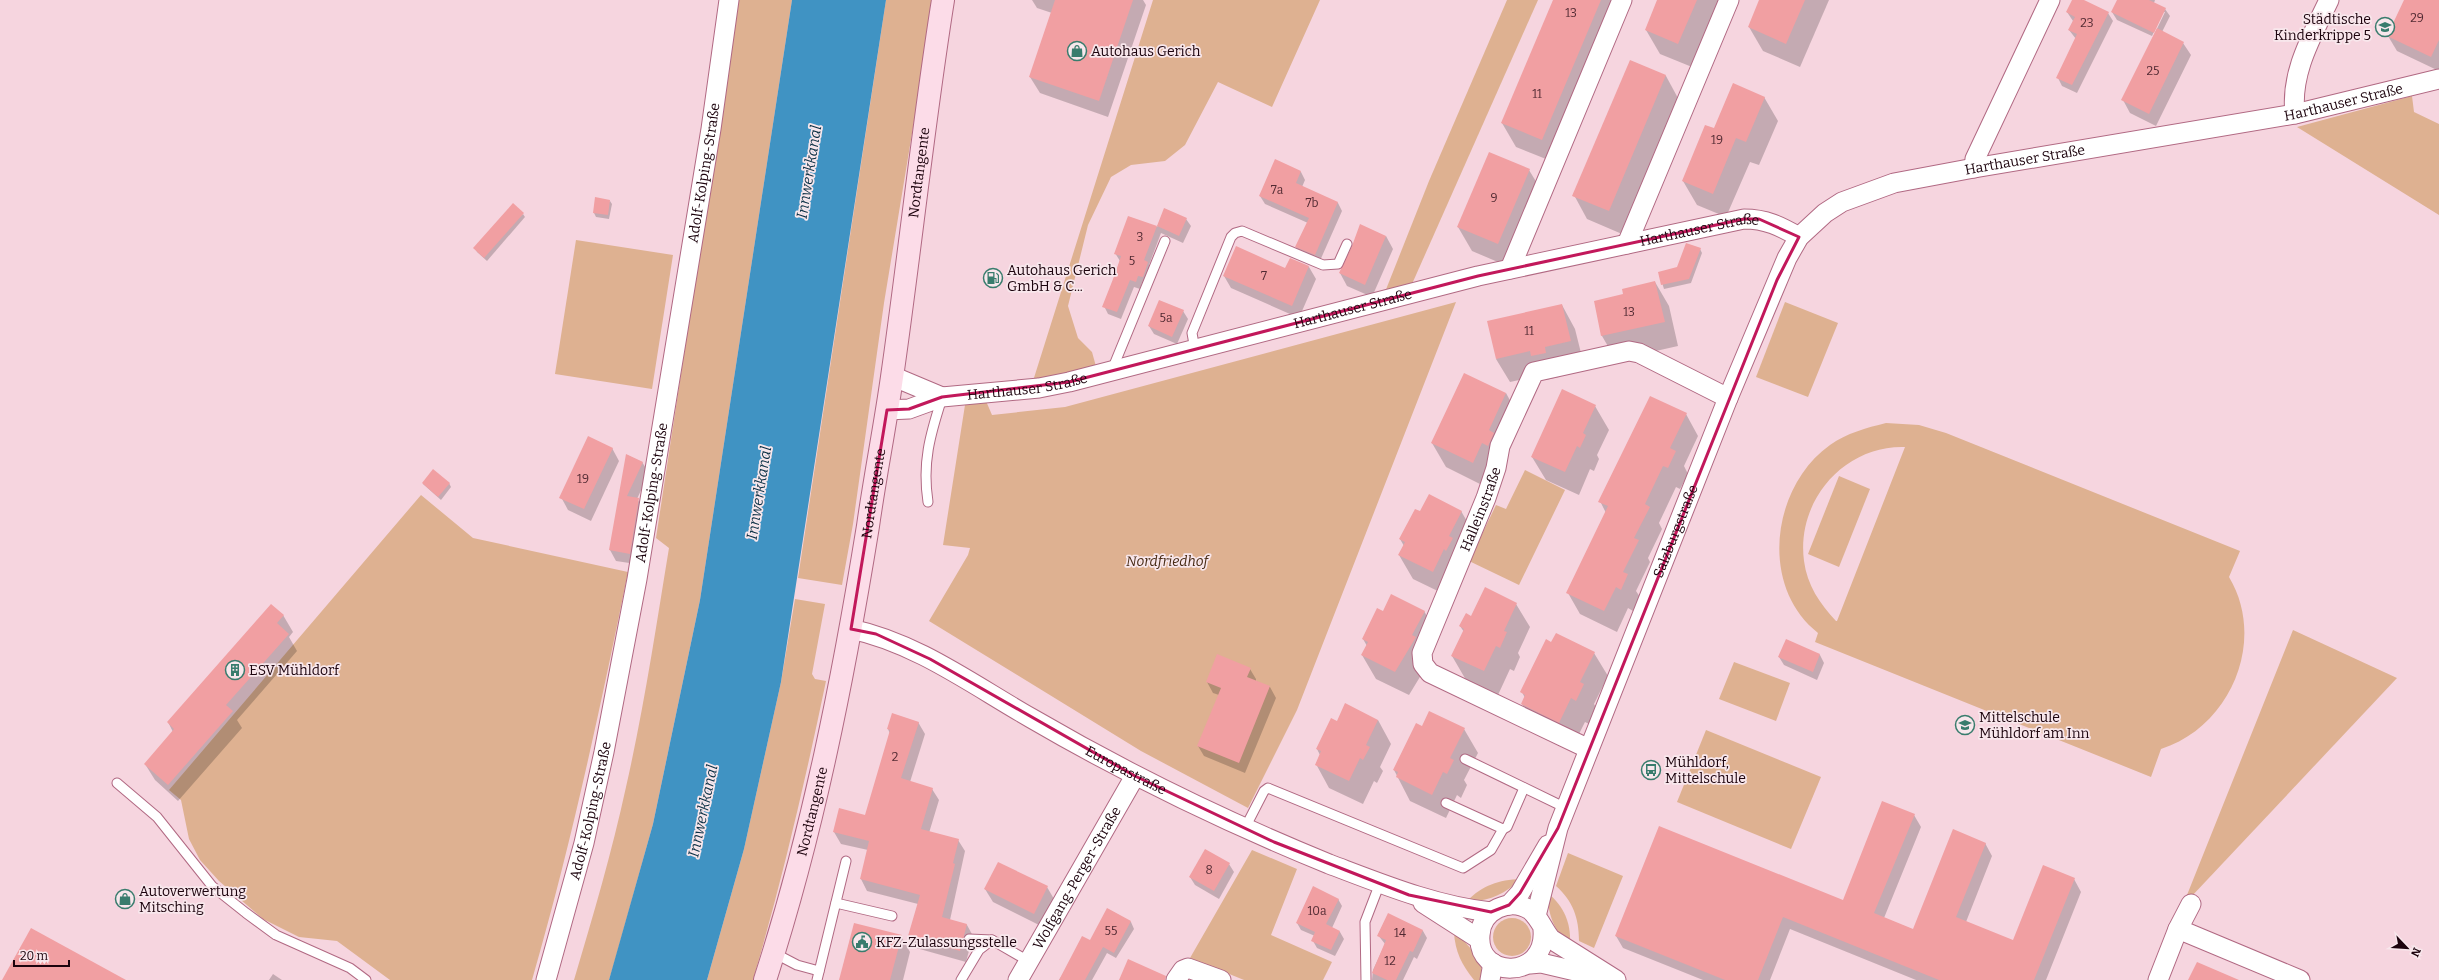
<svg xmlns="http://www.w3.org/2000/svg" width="2439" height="980" font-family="Bitter,serif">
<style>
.green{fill:#deb191;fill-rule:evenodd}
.water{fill:#4093c3}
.shadow{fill:#0003}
.building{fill:#f19fa2}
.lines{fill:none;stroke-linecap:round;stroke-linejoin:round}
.service-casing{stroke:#b16983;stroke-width:11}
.minor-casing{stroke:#b16983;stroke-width:21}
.secondary-casing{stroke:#b16983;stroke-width:24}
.service{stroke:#fff;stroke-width:9}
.minor{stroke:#fff;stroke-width:19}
.secondary{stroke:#fcdce8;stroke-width:22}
.marked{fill:none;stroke:#c2185b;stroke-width:3;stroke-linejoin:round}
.labels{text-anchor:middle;stroke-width:3.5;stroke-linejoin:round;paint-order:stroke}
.number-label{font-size:12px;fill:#512a32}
.poi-label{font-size:14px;fill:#1c030d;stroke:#f8e7ec;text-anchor:start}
.street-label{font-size:14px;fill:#1c030d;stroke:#f8e7ec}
.park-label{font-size:14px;font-style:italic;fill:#472a14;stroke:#f8e7ec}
.water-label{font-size:15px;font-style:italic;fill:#0a2f44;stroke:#f8e7ec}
</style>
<rect width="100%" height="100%" fill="#f6d5df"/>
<g class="green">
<path d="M738,0H792L700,600L653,824L613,967L609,980H574C593,916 612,852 626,787C644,708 656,627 669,548L656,538Z"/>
<polygon points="886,0 934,0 884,303 853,524 842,585 798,578"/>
<polygon points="1153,0 1320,0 1272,107 1218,82 1185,145 1165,161 1131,165 1111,177 1088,225 1068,306 1078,338 1092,352 1097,370 1033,381"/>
<polygon points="1507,0 1538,0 1412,284 1385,292 1429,181"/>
<polygon points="2412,96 2414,112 2439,124 2439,215 2297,127"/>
<polygon points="576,240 673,255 652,389 555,374"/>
<polygon points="1456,302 1297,710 1248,808 1141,751 929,621 968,555 970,548 943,545 965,405 986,401 992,415 1065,407"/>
<polygon points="1785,302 1838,323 1808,397 1756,377"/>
<path d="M1886,423L1919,425L1946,433L2240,551L2229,577C2267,640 2231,727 2161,749L2151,777L1815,642L1818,633C1759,587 1771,487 1830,445C1847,433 1866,428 1886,423ZM1905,447L1837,621H1836C1820,604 1807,585 1804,561C1796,501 1844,445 1905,447Z"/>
<polygon points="1525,470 1565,490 1519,585 1469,561 1496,505 1506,509"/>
<polygon points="1839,476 1870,489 1839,567 1808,554"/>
<path d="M421,495L473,538L628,572C600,710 571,845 532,980H390L337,941L299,937L263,919L219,881L200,860L189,839L181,800L169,790Z"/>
<path d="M795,599L825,604L812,674L815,679L826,681C805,782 782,881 753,980H707L744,849L781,682Z"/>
<polygon points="2293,630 2397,678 2191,897 2187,895"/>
<polygon points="1734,662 1790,683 1776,721 1719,699"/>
<polygon points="1706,730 1821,777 1791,849 1677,802"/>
<polygon points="1252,850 1297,869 1271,935 1332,962 1323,980 1244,980 1190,958"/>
<path d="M1568,853L1623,876L1594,948L1579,941C1579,918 1573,901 1556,886Z"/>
<path d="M1521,879C1504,894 1490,902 1467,901C1483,885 1498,880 1521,879Z"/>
<path d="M1548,893C1564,907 1571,922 1570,944C1554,933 1547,912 1548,893Z"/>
<circle cx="1512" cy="937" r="19"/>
<path d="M1454,932C1467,942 1484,962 1483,980H1474C1462,965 1455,952 1454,932Z"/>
</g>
<polygon class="water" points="792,0 886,0 781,682 744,849 707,980 609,980 653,824 700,600"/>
<g class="shadow">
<polygon points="1032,0 1143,0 1146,5 1108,117 1040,93 1030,77 1052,13 1037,8"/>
<polygon points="1554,0 1624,0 1556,163 1516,147 1502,123"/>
<polygon points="1658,0 1720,0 1692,67 1660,54 1646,30"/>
<polygon points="1760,0 1829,0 1800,67 1763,51 1749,27"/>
<polygon points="2073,0 2082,0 2108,13 2113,21 2077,93 2062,86 2058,78 2076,39 2069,30 2073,21 2067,12"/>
<polygon points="2118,0 2155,0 2154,3 2165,9 2170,16 2162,32 2183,43 2191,55 2156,126 2130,113 2123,100 2165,12 2163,12 2152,36 2117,20 2112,12"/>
<polygon points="2405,0 2439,0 2439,71 2397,51 2388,36"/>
<polygon points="1631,61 1666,76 1679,100 1622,234 1587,219 1574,195"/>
<polygon points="1764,97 1778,121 1759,165 1750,162 1726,217 1697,205 1683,181 1715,130"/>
<polygon points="1276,161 1301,172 1305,180 1302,187 1338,203 1342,211 1319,263 1301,255 1296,247 1308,223 1265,204 1260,196"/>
<polygon points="1529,170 1543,193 1512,268 1472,251 1458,227"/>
<polygon points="610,201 612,204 609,219 596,217 594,213"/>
<polygon points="1165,209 1186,219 1191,226 1183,243 1161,233 1149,265 1152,270 1147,284 1142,283 1140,289 1134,287 1121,319 1108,314 1104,306 1120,261 1115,253 1129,217 1157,227"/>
<polygon points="523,214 525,217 487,261 477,252 475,248"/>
<polygon points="1386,236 1393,249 1372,297 1347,286 1340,273"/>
<polygon points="1700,249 1702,253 1691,283 1664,289 1659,273 1678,268"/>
<polygon points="1290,259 1309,267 1316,279 1299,318 1231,288 1224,276 1286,269"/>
<polygon points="1655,282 1669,306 1678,346 1616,360 1602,336 1595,302 1624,295"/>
<polygon points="1562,305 1575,329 1584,365 1558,371 1559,377 1546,380 1543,375 1510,382 1496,359"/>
<polygon points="1183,311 1188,319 1177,344 1154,334 1149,326"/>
<polygon points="1506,393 1519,417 1486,487 1446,467 1432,443"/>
<polygon points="1595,406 1609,430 1597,455 1599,459 1594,471 1590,469 1579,495 1546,480 1532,457"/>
<polygon points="1686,414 1698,436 1684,466 1688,474 1680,489 1676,487 1659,523 1662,529 1648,558 1650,562 1636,591 1640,597 1633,611 1628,608 1617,632 1580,614 1568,593 1606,513 1600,501"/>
<polygon points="612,448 619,461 591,521 568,510 561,497"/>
<polygon points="627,455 642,462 649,473 637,499 645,510 636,564 616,561 610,550"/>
<polygon points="449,483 451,487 441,500 423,484"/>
<polygon points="1461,511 1475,535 1446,595 1413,579 1399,555 1404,546 1400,539 1420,513"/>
<polygon points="1516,604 1530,627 1518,653 1520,657 1514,671 1510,669 1498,695 1466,680 1452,656 1464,632 1460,626 1472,617"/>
<polygon points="1424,611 1438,635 1429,662 1409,695 1376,679 1362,655 1367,646 1363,639 1384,612"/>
<polygon points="283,615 293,632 289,637 297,651 237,720 242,728 178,801 155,780 145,764 173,732 168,722"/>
<polygon points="1786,641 1820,655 1824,663 1817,680 1784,665 1779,657"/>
<polygon points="1552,643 1594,653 1608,676 1594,704 1597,709 1589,724 1585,722 1573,746 1536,728 1522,704 1525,698 1522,692"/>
<polygon points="1250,669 1256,679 1256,681 1270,687 1276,698 1245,773 1204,756 1198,746 1219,695 1213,693 1207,682"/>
<polygon points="1378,720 1391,744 1380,767 1383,771 1377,783 1374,781 1363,804 1329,788 1316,764 1320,755 1317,749 1337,722"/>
<polygon points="918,722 925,734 910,782 932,789 939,800 929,833 958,840 965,851 950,920 967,925 973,936 966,962 916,948 909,936 918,904 867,891 861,879 868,850 841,844 834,832 866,816 890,734 888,729"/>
<polygon points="1422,727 1464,729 1478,753 1464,780 1467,785 1461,798 1457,795 1446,818 1410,801 1394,770"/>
<polygon points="1914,815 1921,827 1884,918 1914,930 1985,843 1992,856 1966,922 2013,941 2074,879 2081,892 2046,980 1916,980 1790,929 1770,980 1703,980 1623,948 1616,936 1843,902"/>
<polygon points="1229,864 1234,872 1219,899 1195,885 1190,877"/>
<polygon points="1047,887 1054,899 1041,926 993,902 985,889"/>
<polygon points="1338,899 1342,906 1332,928 1340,932 1344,939 1335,956 1317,948 1313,941 1315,936 1301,930 1297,923"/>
<polygon points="1108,909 1131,922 1134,929 1116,958 1107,953 1092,980 1059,980 1068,966 1090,942"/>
<polygon points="1388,915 1423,931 1427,938 1417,959 1414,957 1403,980 1372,980 1373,970 1385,944 1378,935"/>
<polygon points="901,936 910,952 903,980 840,980"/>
<polygon points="273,974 282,980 269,980"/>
</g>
<g class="building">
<polygon points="1055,0 1133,0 1099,101 1029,77"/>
<polygon points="1553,0 1601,0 1542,140 1501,123"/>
<polygon points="1657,0 1697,0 1678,44 1645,30"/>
<polygon points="1759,0 1805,0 1786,44 1748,27"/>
<polygon points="2072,0 2084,0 2109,12 2072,85 2056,78 2077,34 2068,30 2075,17 2066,12"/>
<polygon points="2117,0 2149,0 2166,8 2154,33 2111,12"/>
<polygon points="2404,0 2439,0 2439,40 2431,57 2387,36"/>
<polygon points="2157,28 2184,42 2149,114 2121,100"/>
<polygon points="1630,60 1666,75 1609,211 1572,196"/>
<polygon points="1733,83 1765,97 1746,142 1736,138 1713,194 1682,181 1705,125 1714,128"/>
<polygon points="1489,152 1530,169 1498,244 1457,227"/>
<polygon points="1275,159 1301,171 1296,183 1338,202 1315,255 1295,247 1309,218 1259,196"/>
<polygon points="595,197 610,200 608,215 593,213"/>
<polygon points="513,203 524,213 484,258 473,248"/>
<polygon points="1164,208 1187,218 1179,236 1157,226 1144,260 1148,262 1143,277 1138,276 1136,282 1130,280 1117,312 1102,307 1115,274 1121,256 1114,254 1128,216 1157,226"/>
<polygon points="1360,224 1386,236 1365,285 1339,273 1352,246"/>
<polygon points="1686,243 1701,248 1689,279 1661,285 1658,272 1677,267"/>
<polygon points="1236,246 1285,268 1290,258 1309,266 1292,306 1223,276"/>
<polygon points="1655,281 1665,322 1601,336 1594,301 1623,294 1622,289"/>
<polygon points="1159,300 1184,310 1172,337 1148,326"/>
<polygon points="1562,304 1571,341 1545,347 1546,353 1531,356 1530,351 1496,359 1487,321"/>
<polygon points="1464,373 1506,393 1489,430 1494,433 1488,446 1482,443 1473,463 1431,443"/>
<polygon points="1562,389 1596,405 1583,433 1586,435 1580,448 1577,446 1565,472 1531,457"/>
<polygon points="1650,396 1687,413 1670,448 1676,451 1668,468 1663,466 1645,504 1650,507 1634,538 1639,540 1623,572 1628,574 1621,590 1616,587 1604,611 1566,593 1608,506 1598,502"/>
<polygon points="588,436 613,448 584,509 559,498"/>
<polygon points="626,454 643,462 627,496 639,498 630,554 609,550"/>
<polygon points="433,469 450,483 438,497 422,483"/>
<polygon points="1429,494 1462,511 1449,536 1453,538 1446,551 1444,549 1433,572 1398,555 1405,542 1399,539 1415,509 1420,511"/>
<polygon points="1485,587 1517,603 1504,631 1507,632 1500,648 1496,646 1484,671 1451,656 1464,629 1459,626 1466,613 1471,616"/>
<polygon points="1391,594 1425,611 1412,635 1416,637 1395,672 1361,655 1368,642 1362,639 1377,608 1383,611"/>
<polygon points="271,604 284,615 277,623 289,634 226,705 233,711 168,785 144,764 174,729 167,722"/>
<polygon points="1556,633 1595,652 1580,682 1584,684 1576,701 1571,698 1559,723 1521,704 1525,695 1520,692 1546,639 1551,642"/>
<polygon points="1786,639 1820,654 1813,672 1778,657"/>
<polygon points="1217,654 1251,668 1247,677 1270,686 1239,763 1197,746 1221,688 1206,682"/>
<polygon points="1345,703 1378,720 1366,745 1370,747 1363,760 1360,758 1349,781 1315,765 1321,751 1316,749 1331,718 1337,721"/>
<polygon points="1429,711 1465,728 1450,758 1454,760 1447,774 1443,772 1432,795 1396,777 1398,772 1393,770 1416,723 1422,726"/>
<polygon points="892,713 919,722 901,778 933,788 921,829 959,839 953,863 955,864 942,917 967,924 960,951 908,936 920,895 860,879 869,841 833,832 839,808 865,815 890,730 887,729"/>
<polygon points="1882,801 1915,814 1874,913 1913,929 1953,829 1986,843 1956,917 2013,940 2043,865 2075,878 2034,980 1939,980 1783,917 1758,980 1725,980 1615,936 1659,826 1843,900"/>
<polygon points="1205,849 1230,863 1214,891 1189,877"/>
<polygon points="998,862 1048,886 1034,914 984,889"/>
<polygon points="1313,886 1339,899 1326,924 1340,931 1331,950 1311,941 1315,932 1296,923"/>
<polygon points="1107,908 1131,921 1114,953 1103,947 1085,980 1059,980 1082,936 1090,940"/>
<polygon points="1388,913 1423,930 1413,952 1410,951 1396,980 1387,980 1372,973 1386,940 1377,936"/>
<polygon points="854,923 902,935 890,980 839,980"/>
<polygon points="31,928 126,980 2,980"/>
<polygon points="1128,959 1166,976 1165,980 1119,980"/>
<polygon points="2197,962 2239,980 2188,980"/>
</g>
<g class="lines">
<defs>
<g id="service">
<polyline points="1195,350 1192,333 1231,237 1235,233 1242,231 1323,265 1338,264 1347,244"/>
<polyline points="1112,370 1165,241"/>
<path d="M928,502C922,463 930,435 942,398"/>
<polyline points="1465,759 1566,808"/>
<polyline points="117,783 157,817 212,886 246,913 276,935 350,968 366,980"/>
<polyline points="1446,803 1503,829 1507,827 1524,788"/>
<polyline points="1245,828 1264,791 1268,788 1463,868 1491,850 1503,829"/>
<polyline points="836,903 892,916"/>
<polyline points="969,939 992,940 1030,962"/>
<polyline points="774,953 797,965 819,971"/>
<polyline points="817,980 846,861"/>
<polyline points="961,980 979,950 992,940"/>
<polyline points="1366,980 1365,922 1380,883"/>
</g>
<g id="minor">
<path d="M2295,114C2290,73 2312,36 2329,0"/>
<polyline points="1974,168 1975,159 2050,0"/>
<polyline points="1627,244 1729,0"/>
<polyline points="1510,269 1622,0"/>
<polyline points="892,376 942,397"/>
<path id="s1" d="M887,410L909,409L942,397L1039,388L1069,382L1478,276L1744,219C1766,219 1780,226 1799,237"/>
<path id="s2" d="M851,629C917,643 973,685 1031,718C1127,774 1226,822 1329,864C1382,884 1435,906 1491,912"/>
<path id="s3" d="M1589,749L1430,673L1423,664L1422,653L1486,498L1496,468L1500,446L1534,372L1629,351L1639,353L1728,398"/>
<polyline points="1423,903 1479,939"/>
<polyline points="1509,905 1520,893 1548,845"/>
<path id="s4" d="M1536,916L1558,828L1728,398L1787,258L1799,237L1825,213L1842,202L1894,183L1974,168L2295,114L2439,79"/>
<polyline points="2178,929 2300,980"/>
<path d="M1543,930C1547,980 1476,980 1480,935C1481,910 1510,897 1530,910C1540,918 1543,930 1551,939L1616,980"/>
<polyline points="1530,964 1541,963 1605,978"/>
<path id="s5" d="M546,980L584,843L604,752L637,579L711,129L729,0"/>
<path id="s6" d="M1018,980L1135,776"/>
<polyline points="1176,980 1183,970 1188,968 1221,980"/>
<polyline points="1490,980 1493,963"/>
<polyline points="2158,980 2178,929 2191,904"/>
</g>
<g id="secondary">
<path id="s7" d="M765,980C813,832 843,680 868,526C875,476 885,427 892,377C910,252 923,125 943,0"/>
</g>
</defs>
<use href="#service" class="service-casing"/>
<use href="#minor" class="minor-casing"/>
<use href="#secondary" class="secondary-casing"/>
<use href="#service" class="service"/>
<use href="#minor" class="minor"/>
<use href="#secondary" class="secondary"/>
</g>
<path class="marked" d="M1744,219H1759L1799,237L1777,280L1558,828L1520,893L1509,905L1491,912L1409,895L1274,842L1135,776L930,659L876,634L851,629L887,410L909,409L942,397L1069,382L1478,276Z"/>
<defs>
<symbol id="school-ring" viewBox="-11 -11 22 22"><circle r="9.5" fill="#f8e7ec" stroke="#397c6d" stroke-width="1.5"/><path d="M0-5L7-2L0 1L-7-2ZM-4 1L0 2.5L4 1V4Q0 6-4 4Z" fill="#397c6d"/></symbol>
<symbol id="shop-ring" viewBox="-11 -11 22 22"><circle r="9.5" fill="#f8e7ec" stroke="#397c6d" stroke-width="1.5"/><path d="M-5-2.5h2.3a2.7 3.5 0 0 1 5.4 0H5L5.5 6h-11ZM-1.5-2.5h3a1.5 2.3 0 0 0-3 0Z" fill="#397c6d"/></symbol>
<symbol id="fuel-ring" viewBox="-11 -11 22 22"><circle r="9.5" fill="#f8e7ec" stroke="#397c6d" stroke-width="1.5"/><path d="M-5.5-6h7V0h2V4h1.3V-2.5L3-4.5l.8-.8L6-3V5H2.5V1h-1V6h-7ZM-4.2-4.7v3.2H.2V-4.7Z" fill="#397c6d"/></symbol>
<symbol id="building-ring" viewBox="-11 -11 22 22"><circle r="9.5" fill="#f8e7ec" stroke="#397c6d" stroke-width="1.5"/><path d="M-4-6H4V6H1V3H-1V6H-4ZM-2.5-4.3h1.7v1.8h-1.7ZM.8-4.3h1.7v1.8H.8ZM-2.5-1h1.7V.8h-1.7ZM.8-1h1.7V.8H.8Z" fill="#397c6d"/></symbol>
<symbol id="bus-ring" viewBox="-11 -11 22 22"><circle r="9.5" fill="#f8e7ec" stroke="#397c6d" stroke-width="1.5"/><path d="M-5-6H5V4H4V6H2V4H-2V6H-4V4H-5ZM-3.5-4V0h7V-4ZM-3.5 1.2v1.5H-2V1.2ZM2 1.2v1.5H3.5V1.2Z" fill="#397c6d"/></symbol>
<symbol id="civic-ring" viewBox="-11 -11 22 22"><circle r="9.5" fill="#f8e7ec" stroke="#397c6d" stroke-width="1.5"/><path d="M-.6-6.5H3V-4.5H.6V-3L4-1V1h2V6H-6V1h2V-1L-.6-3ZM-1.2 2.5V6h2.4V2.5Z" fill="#397c6d"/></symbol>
</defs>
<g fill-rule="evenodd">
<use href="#school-ring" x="2374" y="16" width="22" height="22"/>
<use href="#shop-ring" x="1066" y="40" width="22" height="22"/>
<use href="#fuel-ring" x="982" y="267" width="22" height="22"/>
<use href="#building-ring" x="224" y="659" width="22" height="22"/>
<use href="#school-ring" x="1954" y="714" width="22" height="22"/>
<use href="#bus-ring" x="1640" y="759" width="22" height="22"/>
<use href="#shop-ring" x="114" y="888" width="22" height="22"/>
<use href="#civic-ring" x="851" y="931" width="22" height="22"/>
</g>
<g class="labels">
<g class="number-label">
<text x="1571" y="17">13</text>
<text x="2417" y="22">29</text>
<text x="2087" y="27">23</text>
<text x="2153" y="75">25</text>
<text x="1537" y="98">11</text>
<text x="1717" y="144">19</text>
<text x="1277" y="194">7a</text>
<text x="1494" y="202">9</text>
<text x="1312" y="207">7b</text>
<text x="1140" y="241">3</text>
<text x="1132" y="265">5</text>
<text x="1264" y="280">7</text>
<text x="1629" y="316">13</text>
<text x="1166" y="322">5a</text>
<text x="1529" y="335">11</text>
<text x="583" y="483">19</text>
<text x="895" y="761">2</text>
<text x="1209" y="874">8</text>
<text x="1317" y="915">10a</text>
<text x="1111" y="935">55</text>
<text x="1400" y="937">14</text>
<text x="1390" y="965">12</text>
</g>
<g class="poi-label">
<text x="2371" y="24" text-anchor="end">Städtische<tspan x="2371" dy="16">Kinderkrippe 5</tspan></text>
<text x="1091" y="56">Autohaus Gerich</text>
<text x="1007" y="275">Autohaus Gerich<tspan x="1007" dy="16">GmbH &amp; C...</tspan></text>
<text x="249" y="675">ESV Mühldorf</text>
<text x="1979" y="722">Mittelschule<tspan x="1979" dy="16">Mühldorf am Inn</tspan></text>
<text x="1665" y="767">Mühldorf,<tspan x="1665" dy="16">Mittelschule</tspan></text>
<text x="139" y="896">Autoverwertung<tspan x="139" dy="16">Mitsching</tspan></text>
<text x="876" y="947">KFZ-Zulassungsstelle</text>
</g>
<g class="street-label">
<text dy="5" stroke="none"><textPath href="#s4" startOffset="1297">Harthauser Straße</textPath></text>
<text dy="5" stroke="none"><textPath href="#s4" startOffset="973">Harthauser Straße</textPath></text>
<text dy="5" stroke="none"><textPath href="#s5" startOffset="823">Adolf-Kolping-Straße</textPath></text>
<text dy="5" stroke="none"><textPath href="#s7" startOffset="823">Nordtangente</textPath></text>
<text dy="5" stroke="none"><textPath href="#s1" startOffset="834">Harthauser Straße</textPath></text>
<text dy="5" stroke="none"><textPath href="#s1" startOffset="478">Harthauser Straße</textPath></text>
<text dy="5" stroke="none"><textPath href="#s1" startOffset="143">Harthauser Straße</textPath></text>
<text dy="5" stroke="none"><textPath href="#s5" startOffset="499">Adolf-Kolping-Straße</textPath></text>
<text dy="5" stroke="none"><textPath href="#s7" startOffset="499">Nordtangente</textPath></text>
<text dy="5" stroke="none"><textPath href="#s3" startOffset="354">Halleinstraße</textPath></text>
<text dy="5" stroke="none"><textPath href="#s4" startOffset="410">Salzburgstraße</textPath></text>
<text dy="5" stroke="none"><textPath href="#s2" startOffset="310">Europastraße</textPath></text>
<text dy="5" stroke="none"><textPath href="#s5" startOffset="175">Adolf-Kolping-Straße</textPath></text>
<text dy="5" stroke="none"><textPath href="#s7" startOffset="175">Nordtangente</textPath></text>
<text dy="5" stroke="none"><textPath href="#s6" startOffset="118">Wolfgang-Perger-Straße</textPath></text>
</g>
<g class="park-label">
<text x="1167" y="566">Nordfriedhof</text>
</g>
<g class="water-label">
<text transform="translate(809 172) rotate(-81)" y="5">Innwerkkanal</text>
<text transform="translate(759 493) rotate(-81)" y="5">Innwerkkanal</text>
<text transform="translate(703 811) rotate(-78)" y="5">Innwerkkanal</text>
</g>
</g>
<g transform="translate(2407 948) rotate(115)" stroke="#f8e7ec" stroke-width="3" paint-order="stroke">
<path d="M0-3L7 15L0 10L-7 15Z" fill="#1c030d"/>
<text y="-6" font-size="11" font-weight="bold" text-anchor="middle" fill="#1c030d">N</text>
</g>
<path d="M14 960v6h55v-6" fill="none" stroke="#1c030d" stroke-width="2"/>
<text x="20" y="960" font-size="12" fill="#1c030d" stroke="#f8e7ec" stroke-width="3" paint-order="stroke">20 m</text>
</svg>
